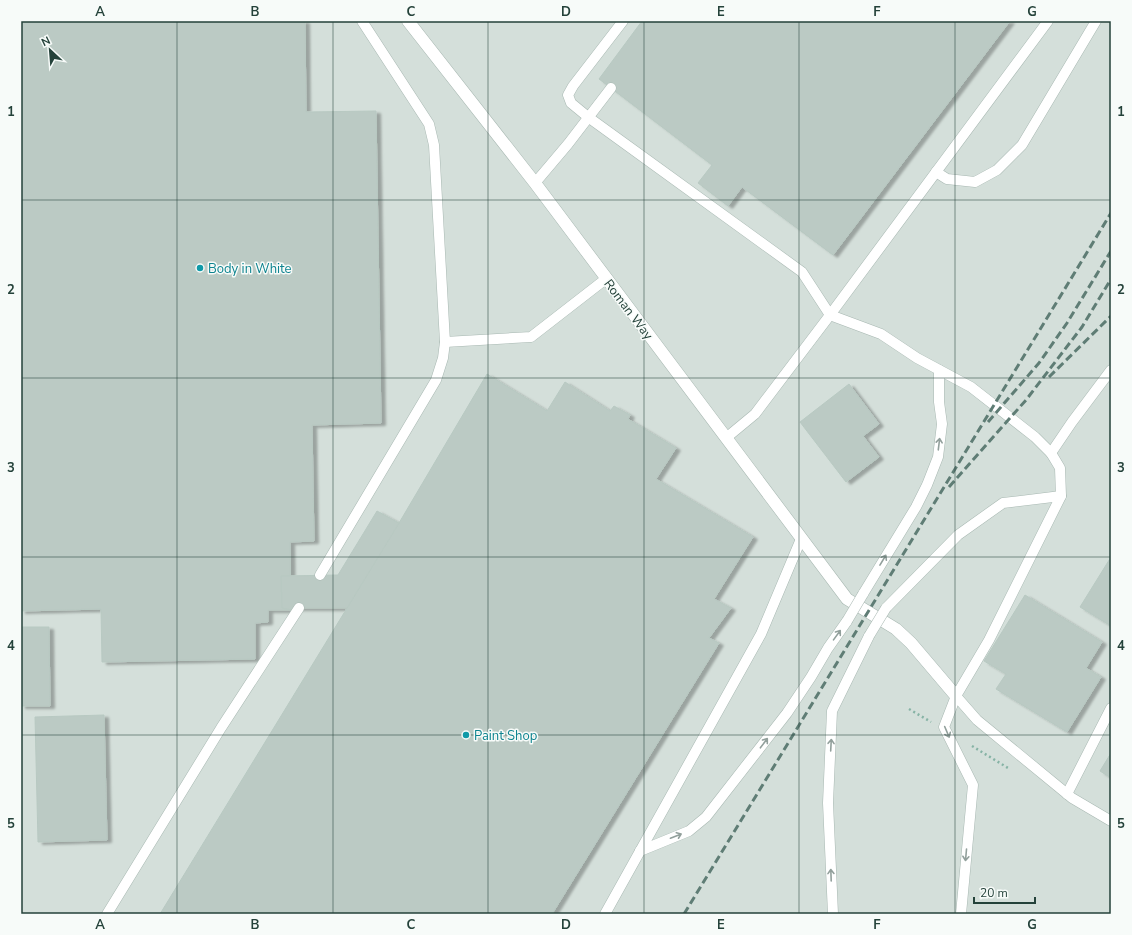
<svg xmlns="http://www.w3.org/2000/svg" width="1132" height="935" font-family="'Nunito Sans',sans-serif">
<style>
.built{fill:#d4dfda}
.building{fill:#bbcac4;stroke:#b8c9c2;filter:url(#shadow)}
.lines{fill:none;stroke-linecap:round;stroke-linejoin:round}
.lane-casing{stroke:#a8b8b2;stroke-width:11}
.street-casing{stroke:#a8b8b2;stroke-width:13}
.path{stroke:#86b3a5;stroke-width:2.5;stroke-dasharray:2 3;stroke-linecap:butt}
.lane{stroke:#fff;stroke-width:10}
.street{stroke:#fff;stroke-width:12}
.rail{stroke:#5f7d75;stroke-width:3;stroke-dasharray:8 4;stroke-linecap:butt}
.lane-bridge-casing{stroke:#a8b8b2;stroke-width:11;stroke-linecap:butt}
.lane-bridge{stroke:#fff;stroke-width:10}
.oneway{stroke:#92a09c}
.grid{fill:none;stroke:#24423a;stroke-width:1;stroke-opacity:0.55}
.culture-dot{fill:#0f9aa8;stroke:#f7fbf9;stroke-width:1.5}
.labels{text-anchor:middle;stroke-width:3;stroke-linejoin:round;paint-order:stroke}
.culture-label{font-size:13px;fill:#0d838f;stroke:#f7fbf9;text-anchor:start}
.street-label{font-size:13px;fill:#24423a;stroke:#f7fbf9}
.neatline{fill:none;stroke:#24423a;stroke-width:1.5}
.grid-label{font-size:13px;text-anchor:middle;font-weight:bold;fill:#24423a}
</style>
<defs>
<filter id="shadow"><feDropShadow dx="4.5" dy="2.5" stdDeviation="1" flood-color="#0004"/></filter>
</defs>
<rect width="100%" height="100%" fill="#e6efeb"/>
<rect class="built" x="21" y="21" width="1090" height="893"/>
<g class="building">
<polygon points="21,21 305,21 306,112 376,111 381,423 312,425 314,541 290,542 291,610 268,610 268,622 255,623 255,659 102,662 101,609 21,611"/>
<polygon points="642,21 1010,21 833,255 742,187 728,206 698,183 712,165 599,79"/>
<polygon points="487,374 547,411 565,382 610,411 614,406 630,415 628,419 676,448 656,479 753,537 714,599 731,608 709,638 719,643 552,914 160,914 399,523"/>
<polygon points="849,384 879,424 863,436 879,457 846,482 800,422"/>
<polygon points="377,511 399,523 347,608 299,608 291,610 282,608 281,576 338,575"/>
<polygon points="1111,557 1111,626 1080,607"/>
<polygon points="1025,595 1102,642 1086,668 1101,677 1067,732 996,689 1006,674 984,661"/>
<polygon points="21,627 49,627 50,706 21,706"/>
<polygon points="104,715 107,840 38,842 35,717"/>
<polygon points="1111,753 1111,778 1100,771"/>
</g>
<g class="lines">
<defs>
<g id="lane">
<polyline points="623,21 573,86 568,95 571,103 588,117 802,272 830,315 881,334 917,358 971,387 1035,437 1051,453 1060,468 1061,496 989,640 956,696 944,727 973,785 961,914"/>
<polyline points="936,172 947,179 975,182 997,170 1022,145 1096,21"/>
<polyline points="535,183 568,144 611,88"/>
<polyline points="445,342 531,337 607,278"/>
<polyline points="726,438 755,414 830,315 1048,21"/>
<polyline points="1051,453 1072,422 1111,370"/>
<polyline points="320,575 436,380 443,358 445,342 434,145 429,124 362,21"/>
<polyline points="863,594 916,507 927,485 938,457 942,424 939,402 939,370"/>
<polyline points="886,608 958,535 1003,503 1061,496"/>
<polyline points="956,696 977,720 1072,798 1111,821"/>
<polyline points="1067,794 1111,708"/>
<polyline points="640,851 689,831 706,817 787,713 811,677 828,648 847,621"/>
<polyline points="107,914 221,728 299,608"/>
<polyline points="605,914 761,634 801,539"/>
<polyline points="833,914 828,803 832,711 869,636"/>
</g>
<polyline id="street" points="408,21 535,183 847,599 896,629 911,643 956,696"/>
</defs>
<use href="#lane" class="lane-casing"/>
<use href="#street" class="street-casing"/>
<g class="path">
<polyline points="909,709 931,722"/>
<polyline points="972,746 1008,768"/>
</g>
<use href="#lane" class="lane"/>
<use href="#street" class="street"/>
<g class="rail">
<polyline points="1049,377 1111,316"/>
<polyline points="988,422 1039,363 1067,323 1111,251"/>
<polyline points="949,487 1026,400 1082,327 1111,279"/>
<polyline points="684,914 1111,213"/>
</g>
<defs>
<g id="lane-bridge">
<polyline points="847,621 863,594"/>
<polyline points="869,636 886,608"/>
</g>
</defs>
<use href="#lane-bridge" class="lane-bridge-casing"/>
<use href="#lane-bridge" class="lane-bridge"/>
</g>
<defs><path id="oneway-shaft" d="M-6 0H5M1.5-3L5.5 0L1.5 3" fill="none" stroke-width="1.6" stroke-linecap="round" stroke-linejoin="round"/></defs>
<g class="oneway">
<use href="#oneway-shaft" transform="translate(939 444) rotate(-83)"/>
<use href="#oneway-shaft" transform="translate(883 560) rotate(-59)"/>
<use href="#oneway-shaft" transform="translate(837 635) rotate(-54)"/>
<use href="#oneway-shaft" transform="translate(947 732) rotate(67)"/>
<use href="#oneway-shaft" transform="translate(764 743) rotate(-53)"/>
<use href="#oneway-shaft" transform="translate(831 745) rotate(-87)"/>
<use href="#oneway-shaft" transform="translate(676 836) rotate(-21)"/>
<use href="#oneway-shaft" transform="translate(966 855) rotate(95)"/>
<use href="#oneway-shaft" transform="translate(831 875) rotate(-92)"/>
</g>
<path class="grid" d="M177,21V914M333,21V914M488,21V914M644,21V914M799,21V914M955,21V914M21,200H1111M21,378H1111M21,557H1111M21,735H1111"/>
<g class="culture-dot">
<circle cx="200" cy="268" r="4"/>
<circle cx="466" cy="735" r="4"/>
</g>
<g class="labels">
<g class="culture-label">
<text x="208" y="273">Body in White</text>
<text x="474" y="740">Paint Shop</text>
</g>
<g class="street-label">
<text transform="translate(629 309) rotate(53)" y="5">Roman Way</text>
</g>
</g>
<rect width="1132" height="935" fill="none" stroke="#f7fbf9" stroke-width="44"/>
<g transform="translate(50 50) rotate(334)" stroke="#f7fbf9" stroke-width="3" paint-order="stroke">
<path d="M0-3L7 15L0 10L-7 15Z" fill="#24423a"/>
<text y="-6" font-size="11" font-weight="bold" text-anchor="middle" fill="#24423a">N</text>
</g>
<path d="M974 897v6h61v-6" fill="none" stroke="#24423a" stroke-width="2"/>
<text x="980" y="897" font-size="12" fill="#24423a" stroke="#f7fbf9" stroke-width="3" paint-order="stroke">20 m</text>
<rect x="22" y="22" width="1088" height="891" class="neatline"/>
<g class="grid-label">
<text x="100" y="16">A</text>
<text x="255" y="16">B</text>
<text x="411" y="16">C</text>
<text x="566" y="16">D</text>
<text x="721" y="16">E</text>
<text x="877" y="16">F</text>
<text x="1032" y="16">G</text>
<text x="11" y="116">1</text>
<text x="1121" y="116">1</text>
<text x="11" y="294">2</text>
<text x="1121" y="294">2</text>
<text x="11" y="472">3</text>
<text x="1121" y="472">3</text>
<text x="11" y="650">4</text>
<text x="1121" y="650">4</text>
<text x="11" y="828">5</text>
<text x="1121" y="828">5</text>
<text x="100" y="929">A</text>
<text x="255" y="929">B</text>
<text x="411" y="929">C</text>
<text x="566" y="929">D</text>
<text x="721" y="929">E</text>
<text x="877" y="929">F</text>
<text x="1032" y="929">G</text>
</g>
</svg>
